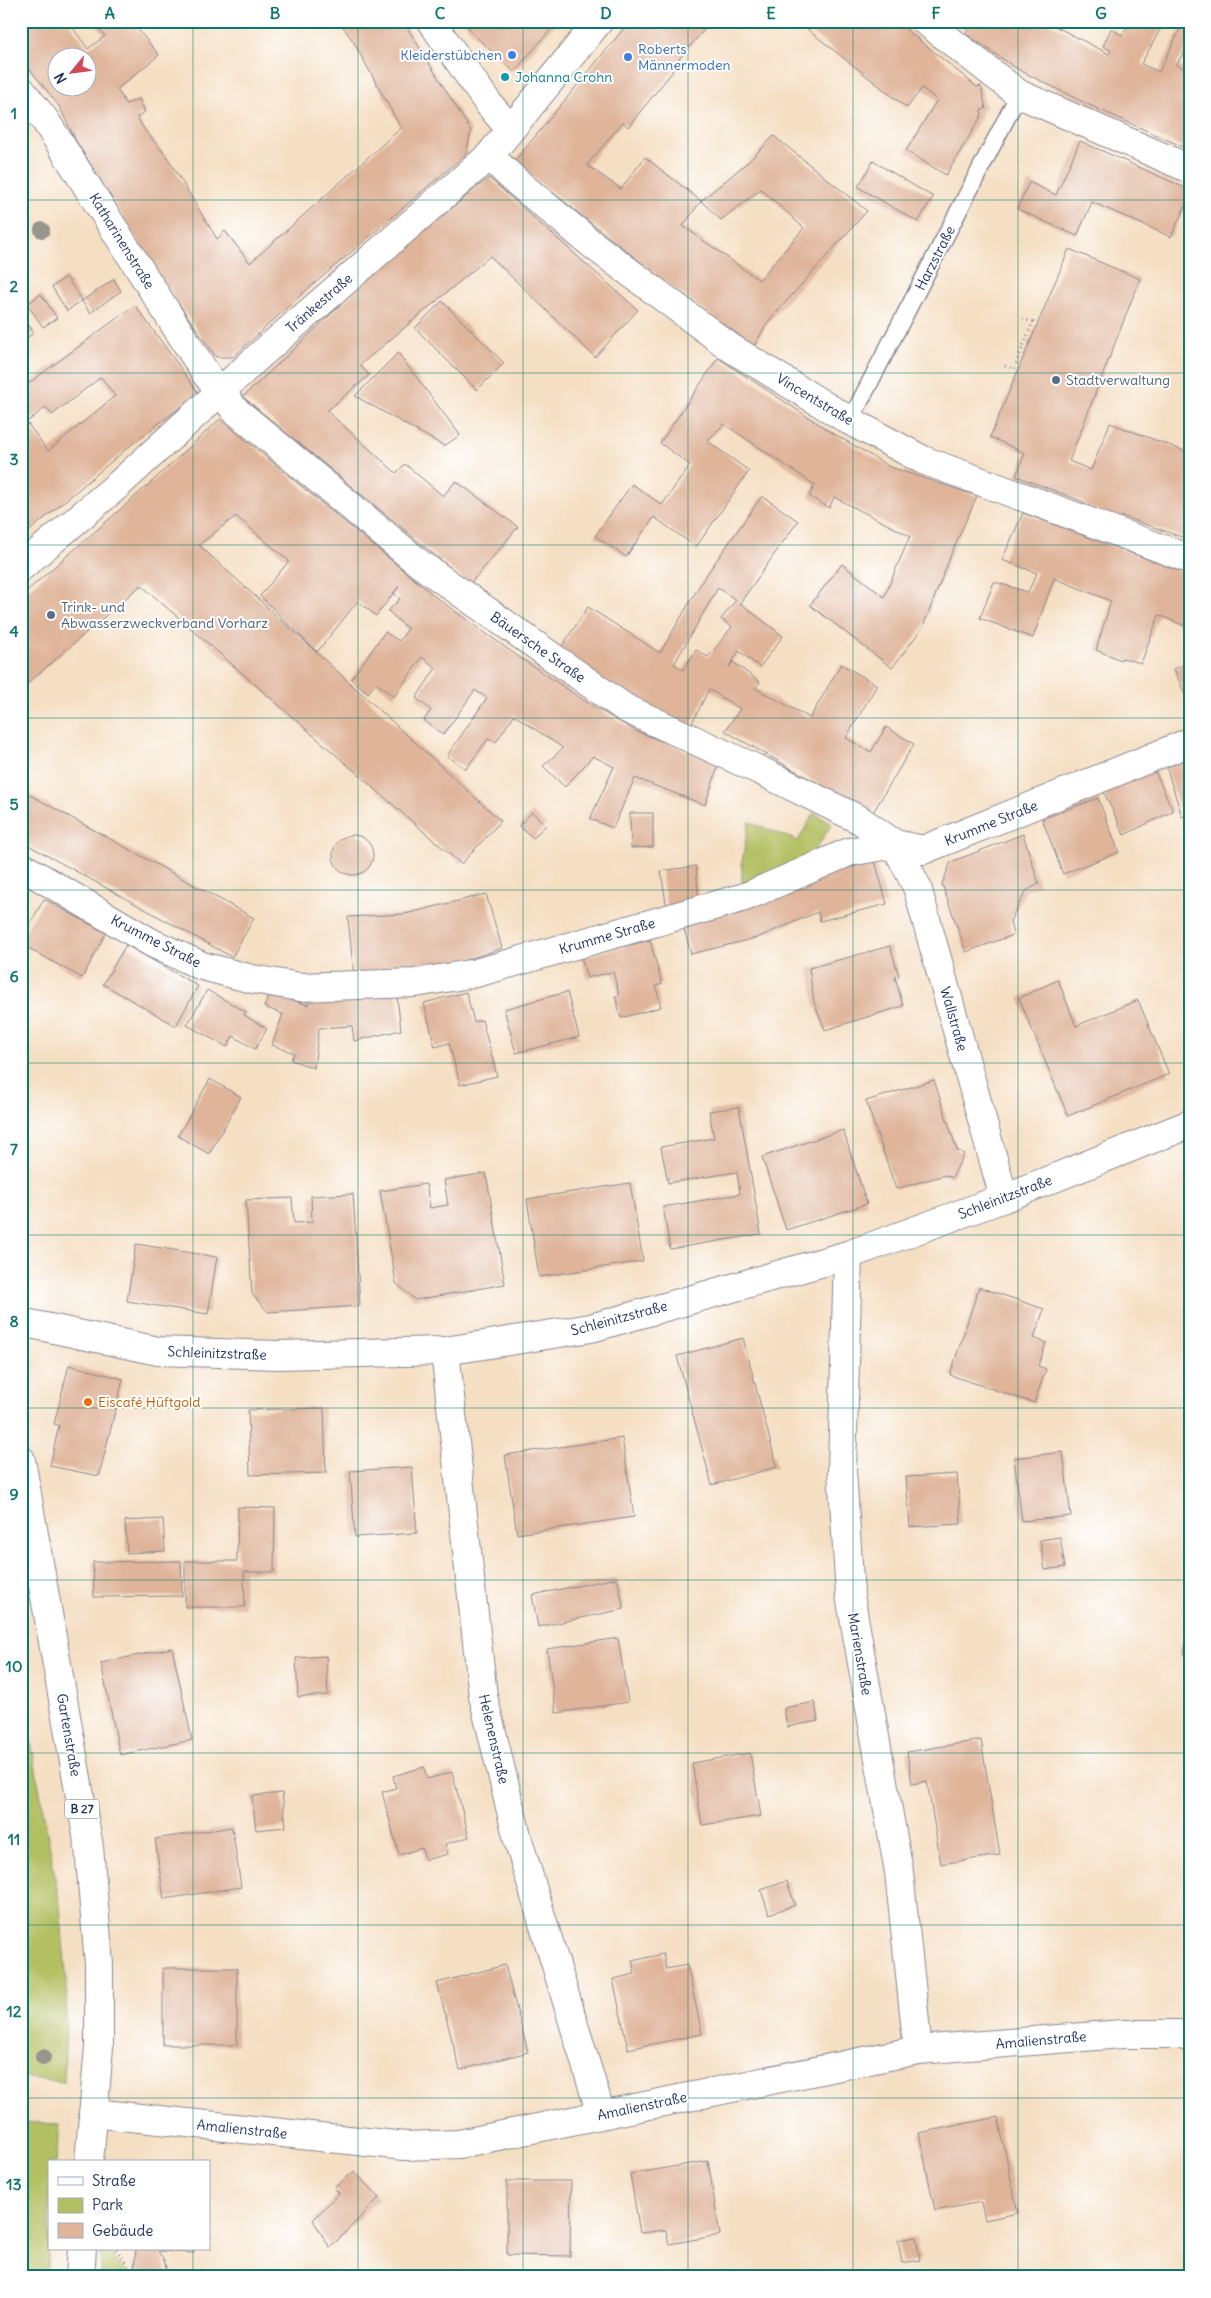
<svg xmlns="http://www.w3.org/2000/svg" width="1211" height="2298" font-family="Delius,sans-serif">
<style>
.green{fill:#b3c062;stroke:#677860}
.building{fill:#dfb499;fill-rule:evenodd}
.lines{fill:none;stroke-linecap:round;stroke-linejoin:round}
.service-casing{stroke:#888790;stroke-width:19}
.minor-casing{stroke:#888790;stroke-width:30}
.primary-casing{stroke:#888790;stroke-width:30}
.path{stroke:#888790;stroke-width:3;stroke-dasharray:1 4;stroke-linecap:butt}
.service{stroke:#fff;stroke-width:16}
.minor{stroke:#fff;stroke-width:28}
.primary{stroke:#fff;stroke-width:28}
.tree{fill:#96968c}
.grid{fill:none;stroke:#0f766e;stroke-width:1;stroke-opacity:0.55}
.shop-dot{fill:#3f7fe0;stroke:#fff;stroke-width:2}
.culture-dot{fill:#0f9aa8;stroke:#fff;stroke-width:2}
.service-dot{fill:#5c6f8a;stroke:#fff;stroke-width:2}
.food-dot{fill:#e8710a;stroke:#fff;stroke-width:2}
.labels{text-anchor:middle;stroke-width:4;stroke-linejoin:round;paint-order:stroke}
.shield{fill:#fff;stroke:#5f6d8e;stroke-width:1}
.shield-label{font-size:12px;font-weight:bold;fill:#1b2f5e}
.shop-label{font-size:14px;fill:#366cbe;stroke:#fff;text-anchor:start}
.culture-label{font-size:14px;fill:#0d838f;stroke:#fff;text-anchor:start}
.street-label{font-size:14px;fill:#1b2f5e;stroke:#fff}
.service-label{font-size:14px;fill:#4e5e75;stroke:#fff;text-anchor:start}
.food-label{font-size:14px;fill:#c56008;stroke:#fff;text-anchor:start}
.neatline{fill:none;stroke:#0f766e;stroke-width:2}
.grid-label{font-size:16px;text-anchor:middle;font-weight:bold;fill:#0f766e}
</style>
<rect width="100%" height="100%" fill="#fff"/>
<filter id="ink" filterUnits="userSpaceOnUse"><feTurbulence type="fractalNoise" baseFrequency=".02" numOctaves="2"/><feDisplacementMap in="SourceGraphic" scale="10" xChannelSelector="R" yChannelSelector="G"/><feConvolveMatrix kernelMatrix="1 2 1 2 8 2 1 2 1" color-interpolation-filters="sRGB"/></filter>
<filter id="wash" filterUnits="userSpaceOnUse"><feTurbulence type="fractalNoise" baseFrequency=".0096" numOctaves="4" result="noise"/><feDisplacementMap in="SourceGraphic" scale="20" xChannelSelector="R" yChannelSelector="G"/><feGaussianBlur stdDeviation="1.12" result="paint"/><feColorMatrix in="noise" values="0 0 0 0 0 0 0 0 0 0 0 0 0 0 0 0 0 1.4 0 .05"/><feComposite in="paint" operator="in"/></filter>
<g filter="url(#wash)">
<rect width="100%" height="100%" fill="#f5dfc3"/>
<g class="green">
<polygon points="814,813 832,824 811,856 742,890 742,862 749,822 798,841"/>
<polygon points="21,1685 60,1905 67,1988 64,2082 21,2077"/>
<polygon points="21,2122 59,2124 56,2162 49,2162 49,2247 46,2277 21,2277"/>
<polygon points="100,2252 110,2253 128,2277 101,2277"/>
</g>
<g id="blocks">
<g class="building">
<path d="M21,21H68L88,49L105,36L93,21H131L159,55L117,89L126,104L139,99L145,112L137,117L144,129L167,157L217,239L225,231L250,263L401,128L353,41L339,21H403L471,131L466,154L301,295L233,357H216L165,284L76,141L59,106L21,58ZM58,58H88V88H58Z"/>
<polygon points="464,21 558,21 514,72 473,34"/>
<path d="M630,21H712L671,68L673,71L628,127L623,122L587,165L621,189L645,157L701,201L749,161L774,136L867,211L768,322L754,346L676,290L514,162ZM761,189L804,228L759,280L683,226L701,201L721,220Z"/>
<polygon points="787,21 896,21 977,87 981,86 986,109 981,110 982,115 946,175 906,151 937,100 922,88 907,108 802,25 796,30"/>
<polygon points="956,21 1045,21 1109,54 1111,51 1103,46 1111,29 1122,35 1130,21 1165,21 1141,64 1159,72 1184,21 1190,21 1190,43 1176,65 1190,71 1190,150 1087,104 1019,70 966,34 968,30"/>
<polygon points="1080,141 1190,190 1190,196 1171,237 1092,202 1077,236 1017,209 1029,182 1056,195"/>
<polygon points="873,161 933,197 918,222 858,187"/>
<polygon points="489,178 638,310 595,357 490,256 360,365 369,375 327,411 396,473 405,464 443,496 456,481 518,527 470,584 243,397 399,250"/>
<polygon points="1069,249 1140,279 1069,461 1091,470 1110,423 1190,453 1190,540 1122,516 1121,519 1083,505 1084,502 1016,476 1025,453 990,437"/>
<polygon points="66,277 82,300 67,311 52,287"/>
<polygon points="114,279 121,291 90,313 82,301"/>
<polygon points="41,294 57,318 43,327 27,304"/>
<polygon points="442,301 504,363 477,390 415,328"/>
<polygon points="135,305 199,394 143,435 21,538 21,429 28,424 48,451 115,396 101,377 52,415 46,407 28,421 21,411 21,389"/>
<polygon points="21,314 34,333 21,342"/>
<polygon points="398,353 460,435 444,446 355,396"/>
<polygon points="718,358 831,432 890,467 977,496 952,552 923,627 892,668 810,605 842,564 884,597 910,536 834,497 829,508 809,496 815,485 724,424 707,441 749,471 696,547 654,517 626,557 595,536 632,484 662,505 690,465 660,443"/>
<polygon points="220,419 438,599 516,655 594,707 636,731 719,764 705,805 635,778 613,828 590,819 614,767 593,756 565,787 543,766 563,748 514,715 496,742 488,739 466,769 447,756 487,698 475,690 443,735 424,720 431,710 416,698 436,668 422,657 394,697 376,683 368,693 351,679 385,632 399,641 408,629 388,611 400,599 394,593 399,586 376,616 358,601 317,652 260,596 289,561 236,516 199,545 501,821 461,864 141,585 21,689 21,596 146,487"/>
<path d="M762,496L798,521L740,603L783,636L760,667L739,651L729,667L733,662L760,682L755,688L810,718L841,664L877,685L846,738L871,752L886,727L914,744L872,814L725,731L740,709L709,689L690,727L631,701L558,652L588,607L660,653L704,578ZM718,588L736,600L721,619L732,627L708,657L696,650L683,670L674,664Z"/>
<polygon points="1023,513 1190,575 1190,628 1159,615 1141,663 1122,658 1121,660 1096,650 1111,601 1054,578 1033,638 980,618 994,582 1028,592 1037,573 1002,560"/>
<polygon points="1190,662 1190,706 1174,669"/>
<polygon points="1190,752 1190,814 1182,817 1167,769 1177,756"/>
<polygon points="1153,767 1173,811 1124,835 1103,790"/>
<polygon points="21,790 254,918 232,957 21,841"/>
<polygon points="1098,798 1119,852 1063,874 1042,819"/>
<polygon points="532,812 546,825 533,838 519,826"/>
<polygon points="630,813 653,813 653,847 631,848"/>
<polygon points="1023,834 1039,884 1026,891 1010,921 1013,935 966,952 942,884 951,862"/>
<circle cx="353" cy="855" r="20"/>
<polygon points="875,861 887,904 820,921 818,912 756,938 691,954 682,921 809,878"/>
<polygon points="696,866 699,904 667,909 661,871"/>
<polygon points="486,894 502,948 423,974 354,977 348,917 405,914"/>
<polygon points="44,899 106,933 82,978 21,944 21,940"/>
<polygon points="650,940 662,984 656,986 661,1007 621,1018 615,996 619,995 613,972 587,978 581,957"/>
<polygon points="126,945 198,986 176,1026 103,984"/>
<polygon points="890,946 899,976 895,977 903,1006 825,1030 814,1002 809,968"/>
<polygon points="1058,980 1076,1026 1138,1000 1169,1074 1068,1116 1019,998"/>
<polygon points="396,989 401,1030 354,1041 352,1026 319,1028 314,1068 291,1060 294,1053 272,1045 283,1014 264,1007 271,993 308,1005 308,996"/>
<polygon points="207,990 246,1012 244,1015 267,1029 255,1049 233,1036 227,1047 187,1025"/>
<polygon points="466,992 474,1022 482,1020 497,1076 460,1085 449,1043 435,1047 424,1003"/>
<polygon points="567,992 579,1037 516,1053 504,1009"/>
<polygon points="210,1079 241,1097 209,1154 178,1136"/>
<polygon points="934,1080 957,1150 964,1154 952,1178 945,1175 896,1189 866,1101"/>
<polygon points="739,1107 761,1234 670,1249 663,1207 740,1194 737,1172 668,1183 661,1147 714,1138 709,1111"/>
<polygon points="843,1130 867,1204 786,1230 762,1157"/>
<polygon points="486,1173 505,1284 415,1300 396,1283 380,1191 426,1184 430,1208 448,1205 444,1180"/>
<polygon points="630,1183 643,1261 539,1277 527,1199"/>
<polygon points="353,1194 360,1306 268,1312 252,1294 246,1200 292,1198 294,1223 312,1222 311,1196"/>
<polygon points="136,1244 217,1257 208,1314 127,1301"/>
<polygon points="979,1287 1044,1309 1034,1338 1046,1343 1038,1366 1046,1369 1034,1403 950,1375"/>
<polygon points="743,1338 777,1467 712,1485 677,1356"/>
<polygon points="69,1365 123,1379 99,1476 50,1466 59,1425 54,1424"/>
<polygon points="324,1408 326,1473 250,1475 248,1410"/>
<polygon points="622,1438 634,1517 517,1534 505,1455"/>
<polygon points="1063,1452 1071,1516 1022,1521 1014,1458"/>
<polygon points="412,1467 417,1533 355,1537 350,1471"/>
<polygon points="957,1474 961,1524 910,1527 906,1477"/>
<polygon points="238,1507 275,1508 274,1572 244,1572 245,1607 185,1607 185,1561 237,1561"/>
<polygon points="163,1519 165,1551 127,1553 125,1521"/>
<polygon points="1060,1537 1065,1567 1045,1570 1040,1540"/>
<polygon points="181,1561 182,1596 94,1597 93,1562"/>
<polygon points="617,1578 624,1609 538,1627 532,1595"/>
<polygon points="1189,1624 1190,1624 1190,1655 1184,1654"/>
<polygon points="618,1638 628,1702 556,1713 547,1649"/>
<polygon points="172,1648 192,1740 120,1755 101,1663"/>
<polygon points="326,1656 328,1695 298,1697 296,1658"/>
<polygon points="815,1702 818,1721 787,1727 784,1708"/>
<polygon points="981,1740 1000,1855 941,1864 927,1781 912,1784 907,1752"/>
<polygon points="750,1753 761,1816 702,1825 692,1763"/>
<polygon points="424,1767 427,1779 452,1772 469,1837 445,1844 448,1854 425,1860 422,1848 399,1855 382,1792 396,1788 393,1776"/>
<polygon points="282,1793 286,1827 256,1830 252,1796"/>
<polygon points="232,1827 241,1887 164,1899 155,1839"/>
<polygon points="787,1881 795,1905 769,1914 761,1890"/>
<polygon points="663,1954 666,1969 687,1965 702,2034 628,2049 613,1979 635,1974 632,1961"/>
<polygon points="505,1965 528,2052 460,2070 437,1983"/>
<rect x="163" y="1968" width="74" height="77"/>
<polygon points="998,2117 1018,2213 985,2220 981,2202 935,2211 919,2133"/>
<polygon points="708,2161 720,2235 669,2244 666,2230 640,2233 630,2174"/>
<polygon points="354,2171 379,2198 330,2248 313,2220 339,2193 334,2188"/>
<polygon points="507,2181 571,2181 570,2256 507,2255"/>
<polygon points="916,2237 920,2260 902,2263 898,2240"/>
<polygon points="136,2249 194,2249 194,2253 158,2251 164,2260 167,2273 163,2277 138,2277 134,2271"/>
</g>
</g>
</g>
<g filter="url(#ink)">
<use href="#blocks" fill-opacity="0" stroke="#888790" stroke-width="1"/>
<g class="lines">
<defs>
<polyline id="service" points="850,421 1019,94"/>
<g id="minor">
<polyline points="431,21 488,103 510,129"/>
<polyline points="925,21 1019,94 1190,169"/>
<polyline points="21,90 45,120 206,374 235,410 420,564 625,708 761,771 860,820 895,844 917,887 1004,1198"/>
<polyline points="489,156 517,182 593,245 731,348 850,421 923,460 1190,559"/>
<polyline points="21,567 119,484 259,356 489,156 599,21"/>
<polyline points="21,866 152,943 202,966 252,979 300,987 415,983 476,973 745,897 849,852 895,844 923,850 1190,742"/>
<polyline points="848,1255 842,1470 850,1595 899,1872 918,2050"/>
<polyline points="21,1322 158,1351 277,1355 445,1351 591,1328 848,1255 1004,1198 1190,1124"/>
<polyline points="445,1351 483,1696 518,1840 601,2114"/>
<polyline points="93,2113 405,2146 459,2144 918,2050 1122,2034 1180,2034 1190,2038"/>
</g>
<g id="primary">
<polyline points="21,1460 89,1847 99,1964 99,2047 89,2162"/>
<polyline points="80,2277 82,2249"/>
</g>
</defs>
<use href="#service" class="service-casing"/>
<use href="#minor" class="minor-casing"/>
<use href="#primary" class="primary-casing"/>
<g class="path">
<polyline points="1005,366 1014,369 1033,322 1023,319"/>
<polyline points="116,2249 136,2277"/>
</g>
<use href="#service" class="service"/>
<use href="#minor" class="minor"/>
<use href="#primary" class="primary"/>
</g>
<g class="tree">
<circle cx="42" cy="230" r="8"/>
<circle cx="43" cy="2057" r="8"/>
</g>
</g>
<path class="grid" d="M193,21V2162M358,21V2277M523,21V2277M688,21V2277M853,21V2277M1018,21V2277M21,200H1190M21,373H1190M21,545H1190M21,718H1190M21,890H1190M21,1063H1190M21,1235H1190M21,1408H1190M21,1580H1190M21,1753H1190M21,1925H1190M21,2098H1190M193,2249V2277"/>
<g class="shop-dot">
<circle cx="512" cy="55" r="5"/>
<circle cx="628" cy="57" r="5"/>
</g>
<circle class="culture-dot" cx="505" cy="77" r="5"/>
<g class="service-dot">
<circle cx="1056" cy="380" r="5"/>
<circle cx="51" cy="615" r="5"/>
</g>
<circle class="food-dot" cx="88" cy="1402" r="5"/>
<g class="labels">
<rect class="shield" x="64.5" y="1799.5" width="35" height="19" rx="4"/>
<g class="shield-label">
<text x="82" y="1813">B 27</text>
</g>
<g class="shop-label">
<text x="638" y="54">Roberts<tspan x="638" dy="16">Männermoden</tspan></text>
<text x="502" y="60" text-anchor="end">Kleiderstübchen</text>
</g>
<g class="culture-label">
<text x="515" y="82">Johanna Crohn</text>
</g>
<g class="street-label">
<text transform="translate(122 241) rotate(58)" y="5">Katharinenstraße</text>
<text transform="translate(935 258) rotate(-63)" y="5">Harzstraße</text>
<text transform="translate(319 303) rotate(-41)" y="5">Tränkestraße</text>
<text transform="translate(815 399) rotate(31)" y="5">Vincentstraße</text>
<text transform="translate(538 647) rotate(35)" y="5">Bäuersche Straße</text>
<text transform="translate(991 823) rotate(-22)" y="5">Krumme Straße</text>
<text transform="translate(607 936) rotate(-16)" y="5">Krumme Straße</text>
<text transform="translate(156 941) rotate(27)" y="5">Krumme Straße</text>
<text transform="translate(954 1019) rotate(74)" y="5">Wallstraße</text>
<text transform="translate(1005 1197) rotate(-21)" y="5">Schleinitzstraße</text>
<text transform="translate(619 1318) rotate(-15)" y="5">Schleinitzstraße</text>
<text transform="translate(217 1353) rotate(2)" y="5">Schleinitzstraße</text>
<text transform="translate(860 1654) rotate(80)" y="5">Marienstraße</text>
<text transform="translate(69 1735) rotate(80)" y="5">Gartenstraße</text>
<text transform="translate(494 1739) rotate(77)" y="5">Helenenstraße</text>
<text transform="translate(1041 2040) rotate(-5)" y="5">Amalienstraße</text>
<text transform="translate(642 2106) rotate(-12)" y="5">Amalienstraße</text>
<text transform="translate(242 2129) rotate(6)" y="5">Amalienstraße</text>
</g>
<g class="service-label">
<text x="1066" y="385">Stadtverwaltung</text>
<text x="61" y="612">Trink- und<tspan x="61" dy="16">Abwasserzweckverband Vorharz</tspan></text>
</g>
<g class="food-label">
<text x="98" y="1407">Eiscafé Hüftgold</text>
</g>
</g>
<rect width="1211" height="2298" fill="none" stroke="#fff" stroke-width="55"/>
<rect x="48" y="2160" width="162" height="90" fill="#ffffff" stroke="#a4acbf"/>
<rect x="58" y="2177" width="25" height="8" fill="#ffffff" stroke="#a4acbf"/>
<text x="92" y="2186" font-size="15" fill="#1b2f5e">Straße</text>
<rect x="58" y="2198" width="25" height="15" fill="#b3c062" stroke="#a4acbf"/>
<text x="92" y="2210" font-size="15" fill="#1b2f5e">Park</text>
<rect x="58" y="2223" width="25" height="15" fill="#dfb499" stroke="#a4acbf"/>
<text x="92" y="2236" font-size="15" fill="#1b2f5e">Gebäude</text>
<g transform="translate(72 72) rotate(241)"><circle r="24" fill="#ffffff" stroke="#a4acbf"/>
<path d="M0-4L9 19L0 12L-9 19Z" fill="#d1495b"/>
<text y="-8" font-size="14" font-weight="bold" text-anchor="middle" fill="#1b2f5e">N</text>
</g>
<rect x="28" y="28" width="1156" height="2242" class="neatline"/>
<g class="grid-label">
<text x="110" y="19">A</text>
<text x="275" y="19">B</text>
<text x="440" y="19">C</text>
<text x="606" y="19">D</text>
<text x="771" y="19">E</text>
<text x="936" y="19">F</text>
<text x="1101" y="19">G</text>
<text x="14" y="119">1</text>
<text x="14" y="292">2</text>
<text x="14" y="465">3</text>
<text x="14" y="637">4</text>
<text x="14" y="810">5</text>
<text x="14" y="982">6</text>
<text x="14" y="1155">7</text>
<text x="14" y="1327">8</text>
<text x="14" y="1500">9</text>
<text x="14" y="1672">10</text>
<text x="14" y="1845">11</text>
<text x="14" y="2017">12</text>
<text x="14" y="2190">13</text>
</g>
</svg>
